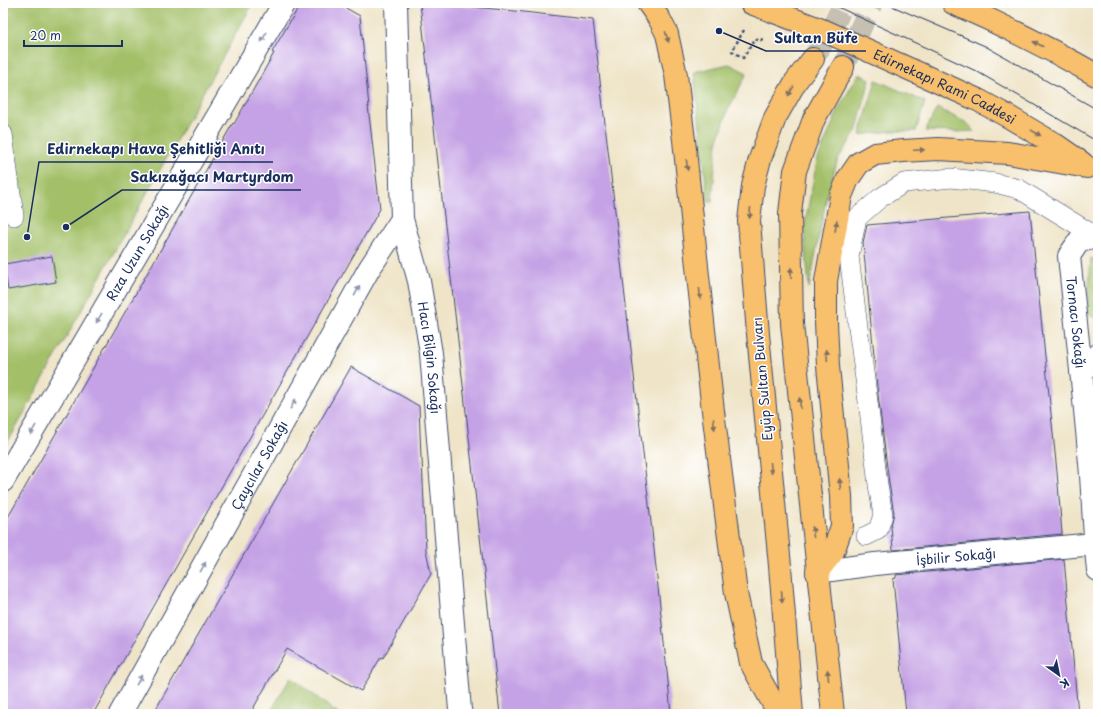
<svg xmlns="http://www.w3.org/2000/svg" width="1101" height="717" font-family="'Playpen Sans',sans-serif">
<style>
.green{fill:#a3c068;stroke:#5f7863}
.building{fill:#c5a2e5}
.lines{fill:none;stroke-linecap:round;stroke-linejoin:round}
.primary-tunnel{stroke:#c5c0b2;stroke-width:22;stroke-dasharray:22 11;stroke-linecap:butt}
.lane-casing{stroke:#3b4a6e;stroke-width:20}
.street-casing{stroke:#3b4a6e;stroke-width:24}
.primary-casing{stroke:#3b4a6e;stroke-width:24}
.path{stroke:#3b4a6e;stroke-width:2.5;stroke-dasharray:3 3;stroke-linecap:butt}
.lane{stroke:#fff;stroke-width:19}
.street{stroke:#fff;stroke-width:22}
.primary{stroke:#f8bf6c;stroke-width:22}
.tram{stroke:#1b2f5e;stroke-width:1}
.oneway{fill:#8d97ae}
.oneway2{fill:#7e7064}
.labels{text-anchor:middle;stroke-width:3;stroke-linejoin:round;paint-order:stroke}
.street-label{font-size:13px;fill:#1b2f5e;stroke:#fff}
.leader{fill:none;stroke:#1b2f5e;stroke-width:1.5}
.callout-dot{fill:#1b2f5e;stroke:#fff;stroke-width:1.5}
.callout-label{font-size:14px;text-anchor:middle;font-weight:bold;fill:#1b2f5e;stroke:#fff;stroke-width:3;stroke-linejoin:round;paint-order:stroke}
</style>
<rect width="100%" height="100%" fill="#fff"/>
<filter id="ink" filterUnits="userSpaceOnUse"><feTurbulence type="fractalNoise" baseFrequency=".025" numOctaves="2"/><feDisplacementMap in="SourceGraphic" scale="8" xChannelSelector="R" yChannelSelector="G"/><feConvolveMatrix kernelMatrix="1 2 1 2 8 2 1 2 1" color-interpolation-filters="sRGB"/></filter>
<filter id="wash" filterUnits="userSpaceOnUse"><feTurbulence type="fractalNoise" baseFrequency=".012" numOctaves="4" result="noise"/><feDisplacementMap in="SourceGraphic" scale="16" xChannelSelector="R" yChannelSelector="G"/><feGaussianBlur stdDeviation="0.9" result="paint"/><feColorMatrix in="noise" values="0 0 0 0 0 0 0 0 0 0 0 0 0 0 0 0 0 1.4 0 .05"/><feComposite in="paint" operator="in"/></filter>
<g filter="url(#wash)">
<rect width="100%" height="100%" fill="#efe4c7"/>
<g class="green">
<polygon points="3,3 253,3 3,451"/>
<polygon points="729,64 747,73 728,110 717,143 712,202 708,202 694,72"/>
<polygon points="859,74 870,79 856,132 838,159 827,195 809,288 804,229 817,161 840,106"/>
<polygon points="876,80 925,102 916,131 892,131 860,135"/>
<polygon points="937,108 967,123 975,131 957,132 925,131"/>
<polygon points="1091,258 1098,262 1098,320 1087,313"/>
<polygon points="291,677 338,714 269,714"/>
</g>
<g id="blocks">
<g class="building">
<polygon points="301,3 337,3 360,16 369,107 368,106 380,209 189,544 93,714 3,714 3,526 233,123 234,124 274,53 272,52"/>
<polygon points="420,3 431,3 515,11 593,20 652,531 667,671 671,714 500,714"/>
<polygon points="1030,211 1057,472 1062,534 893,550 891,526 894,513 889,483 877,386 863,243 867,225"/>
<polygon points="52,256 56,282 8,290 4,264"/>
<polygon points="351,367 419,406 421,458 422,459 426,550 431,574 383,658 381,657 361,691 287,649 250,714 153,714"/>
<polygon points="1064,559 1078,714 906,714 893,579 896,578 896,575"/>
</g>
</g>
</g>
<g filter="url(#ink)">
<use href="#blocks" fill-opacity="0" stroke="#3b4a6e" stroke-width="1"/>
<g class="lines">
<g class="primary-tunnel">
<polyline points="813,59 833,26 844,3"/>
<polyline points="843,67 872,3"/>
</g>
<defs>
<g id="lane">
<polyline points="3,134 14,216"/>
<polyline points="866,536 878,530 883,515 878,485 869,409 859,335 849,256 857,218 880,198 904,183 951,178 995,183 1019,189 1097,237"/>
</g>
<g id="street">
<path id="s1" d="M396,3L402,219L419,281L431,353L460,710L461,714"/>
<path id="s2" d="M1098,237L1079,241L1069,256C1076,325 1084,394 1090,463C1093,499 1094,534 1098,570"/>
<polyline points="1081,372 1098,355"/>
<path id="s3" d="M3,481L284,3"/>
<path id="s4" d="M817,572L875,564L1095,544"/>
<path id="s5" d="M120,714L369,269L402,219"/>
</g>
<g id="primary">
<polyline points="648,3 660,20 667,34 676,75 684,140 698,276 713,411 736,593 751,663 779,714"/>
<path id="s6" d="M751,3L827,32L978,100L1009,117L1053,143L1082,163"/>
<path d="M953,3C1003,25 1051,49 1098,76"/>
<polyline points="817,572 833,552 842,526 841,496 828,366 826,322 826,281 841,196 848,179 859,163 875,154 903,151 938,149 1008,153 1087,167"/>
<polyline points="792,714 780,566 758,334 749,221 753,186 760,159 775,118 796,81 813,59"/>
<polyline points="833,714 792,324 790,213 795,171 814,119 843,67"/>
</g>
</defs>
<use href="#lane" class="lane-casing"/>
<use href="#street" class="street-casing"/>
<use href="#primary" class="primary-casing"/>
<polyline class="path" points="744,30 732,51 743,58 755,39 761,41 763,38"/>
<use href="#lane" class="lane"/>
<use href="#street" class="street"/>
<use href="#primary" class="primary"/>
<g class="tram">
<polyline points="825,3 842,9 976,71 1098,142"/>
<polyline points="885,3 985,46 1098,110"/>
</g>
</g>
<defs><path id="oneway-solid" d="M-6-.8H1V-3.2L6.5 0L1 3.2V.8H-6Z"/></defs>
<g class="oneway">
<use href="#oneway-solid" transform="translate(264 37) rotate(120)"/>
<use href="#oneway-solid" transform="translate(357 291) rotate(-61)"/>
<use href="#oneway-solid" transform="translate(99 318) rotate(120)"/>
<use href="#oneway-solid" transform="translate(293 404) rotate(-61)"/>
<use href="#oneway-solid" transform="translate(33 430) rotate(120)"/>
<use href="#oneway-solid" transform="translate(203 567) rotate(-61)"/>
<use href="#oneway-solid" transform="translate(139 680) rotate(-61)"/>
</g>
<g class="oneway2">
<use href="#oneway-solid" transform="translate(667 37) rotate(73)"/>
<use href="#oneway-solid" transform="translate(1038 44) rotate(-153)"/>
<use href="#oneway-solid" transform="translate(791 91) rotate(120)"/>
<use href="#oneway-solid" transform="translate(1036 133) rotate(31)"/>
<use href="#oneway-solid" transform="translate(919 150) rotate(-3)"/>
<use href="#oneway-solid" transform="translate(687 165) rotate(84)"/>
<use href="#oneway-solid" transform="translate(750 213) rotate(96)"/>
<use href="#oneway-solid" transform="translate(836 226) rotate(-80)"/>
<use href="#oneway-solid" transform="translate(791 273) rotate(-91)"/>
<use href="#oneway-solid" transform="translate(700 294) rotate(84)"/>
<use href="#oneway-solid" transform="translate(827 355) rotate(-93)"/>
<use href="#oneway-solid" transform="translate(800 403) rotate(-96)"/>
<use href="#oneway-solid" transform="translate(714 424) rotate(83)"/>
<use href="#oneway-solid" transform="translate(771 468) rotate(85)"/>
<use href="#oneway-solid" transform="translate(840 484) rotate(-95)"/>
<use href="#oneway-solid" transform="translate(813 532) rotate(-96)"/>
<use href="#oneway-solid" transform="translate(782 597) rotate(85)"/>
<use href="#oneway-solid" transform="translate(828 675) rotate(-96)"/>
</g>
</g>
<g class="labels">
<g class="street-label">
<text dy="5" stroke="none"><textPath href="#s6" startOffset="211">Edirnekapı Rami Caddesi</textPath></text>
<text dy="5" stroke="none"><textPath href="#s3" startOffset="265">Rıza Uzun Sokağı</textPath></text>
<text dy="5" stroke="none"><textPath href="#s2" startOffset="104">Tornacı Sokağı</textPath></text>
<text dy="5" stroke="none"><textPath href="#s1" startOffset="358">Hacı Bilgin Sokağı</textPath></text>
<text transform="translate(762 379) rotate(-95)" y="5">Eyüp Sultan Bulvarı</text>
<text dy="5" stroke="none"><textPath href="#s5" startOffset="285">Çaycılar Sokağı</textPath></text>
<text dy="5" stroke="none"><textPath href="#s4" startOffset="140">İşbilir Sokağı</textPath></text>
</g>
</g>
<path class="leader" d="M719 31L766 51H866M27 237L39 162H273M66 227L122 190H301"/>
<g class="callout-dot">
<circle cx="719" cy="31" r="4"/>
<circle cx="27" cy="237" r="4"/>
<circle cx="66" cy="227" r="4"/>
</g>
<g class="callout-label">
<text x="816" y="43">Sultan Büfe</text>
<text x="156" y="154">Edirnekapı Hava Şehitliği Anıtı</text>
<text x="212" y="182">Sakızağacı Martyrdom</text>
</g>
<rect width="1101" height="717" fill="none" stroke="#fff" stroke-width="16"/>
<g transform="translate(1059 675) rotate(147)" stroke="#ffffff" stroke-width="3" paint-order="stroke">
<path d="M0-3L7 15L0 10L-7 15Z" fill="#1b2f5e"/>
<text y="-6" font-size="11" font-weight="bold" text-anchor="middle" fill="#1b2f5e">K</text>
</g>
<path d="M24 40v6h98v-6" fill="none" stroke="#1b2f5e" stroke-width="2"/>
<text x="30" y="40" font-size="12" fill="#1b2f5e" stroke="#ffffff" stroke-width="3" paint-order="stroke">20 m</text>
</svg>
